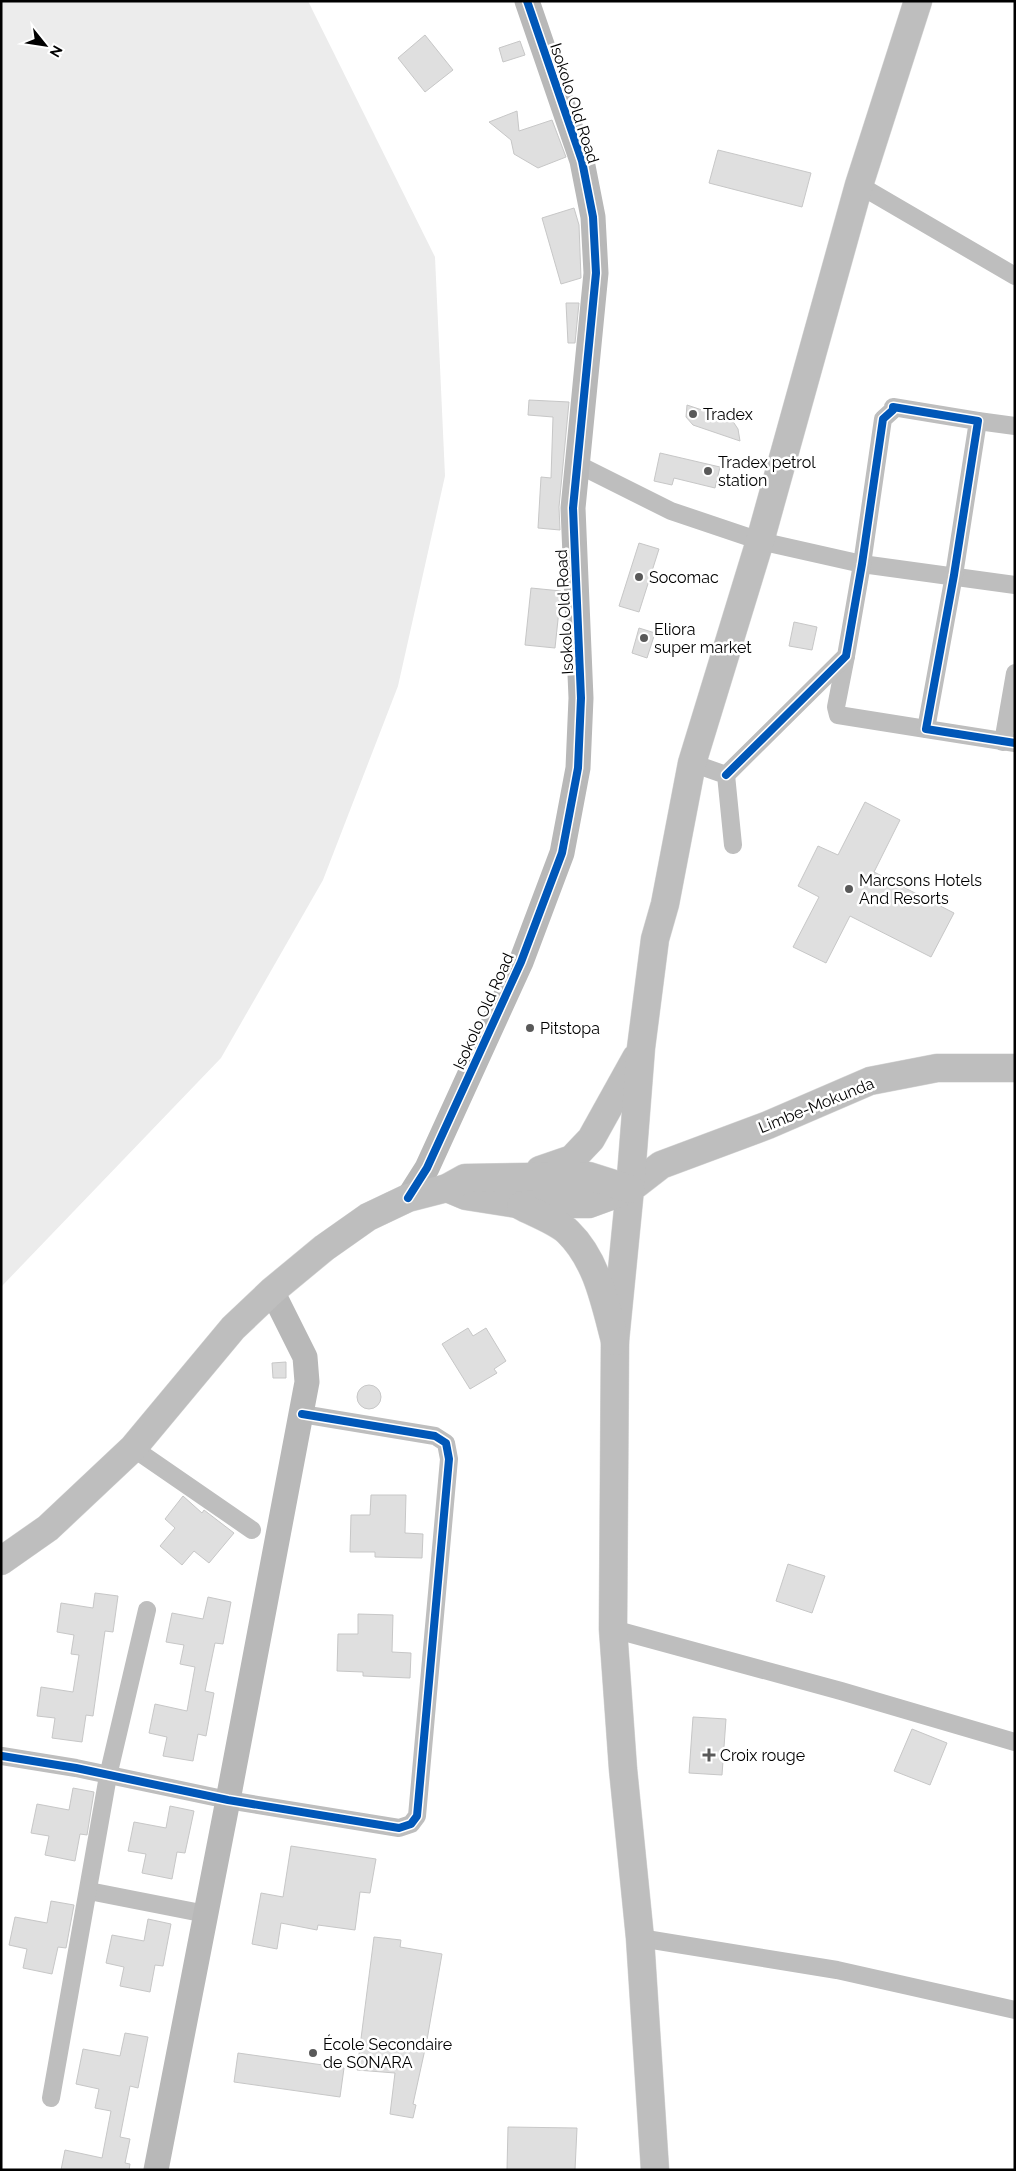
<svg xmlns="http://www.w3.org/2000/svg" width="1016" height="2171" font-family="Raleway,sans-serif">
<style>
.grass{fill:#ececec}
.building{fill:#dfdfdf;stroke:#c7c7c7}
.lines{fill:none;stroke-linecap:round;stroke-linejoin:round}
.primary-casing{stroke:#dbdbdb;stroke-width:29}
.highway-casing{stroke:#dbdbdb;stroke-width:29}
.street{stroke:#bebebe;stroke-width:18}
.secondary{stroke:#b8b8b8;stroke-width:25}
.primary{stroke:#bebebe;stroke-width:28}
.highway{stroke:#bebebe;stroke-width:28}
.cycleway-casing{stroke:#fff;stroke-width:11}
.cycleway{stroke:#0057b8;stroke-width:8}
.poi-dot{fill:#595959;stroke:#fff;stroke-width:2}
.labels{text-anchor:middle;stroke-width:5;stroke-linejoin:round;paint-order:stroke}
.street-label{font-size:16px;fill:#000;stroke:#fff}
.poi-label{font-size:16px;fill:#000;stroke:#fff;text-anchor:start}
</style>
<rect width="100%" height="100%" fill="#fff"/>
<polygon class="grass" points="1,1 308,1 435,257 445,476 398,686 323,880 221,1058 1,1287"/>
<g class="building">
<polygon points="425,35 453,70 425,92 398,58"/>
<polygon points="520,41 525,55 503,62 499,48"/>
<polygon points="517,111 519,131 552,120 566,157 538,168 514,154 511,140 489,122"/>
<polygon points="718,150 811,173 802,207 709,183"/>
<polygon points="574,208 579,225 581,278 561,284 542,218"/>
<polygon points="566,303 579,303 575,343 568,343"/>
<polygon points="529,400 569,402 559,507 560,530 538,528 541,477 551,478 553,417 528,415"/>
<polygon points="687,405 732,420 738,429 740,441 693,425 686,417"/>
<polygon points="660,453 720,467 715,488 674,478 672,485 654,481"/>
<polygon points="639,543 659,549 639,612 619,606"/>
<polygon points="531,588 561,591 555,648 525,645"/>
<polygon points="794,622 817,627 812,650 789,646"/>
<polygon points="639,628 655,633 647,658 632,653"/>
<polygon points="865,802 900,820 874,872 954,913 931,957 850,916 826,963 793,947 819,897 798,886 818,846 838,855"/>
<polygon points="468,1328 473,1336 486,1328 506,1361 494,1369 497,1373 470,1389 442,1344"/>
<polygon points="286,1362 286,1378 273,1378 272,1363"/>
<circle cx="369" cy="1397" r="12"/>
<polygon points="371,1495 406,1495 405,1533 423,1534 422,1558 375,1557 375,1552 350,1552 351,1515 370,1515"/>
<polygon points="183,1496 202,1513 204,1510 234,1533 209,1563 194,1551 182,1565 160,1546 175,1528 165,1519"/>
<polygon points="788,1564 825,1576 812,1613 776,1601"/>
<polygon points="95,1593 118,1596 113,1632 105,1631 93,1716 86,1715 82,1742 52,1738 55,1718 37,1716 41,1687 73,1692 79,1655 71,1654 74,1635 57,1632 61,1603 93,1608"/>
<polygon points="208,1597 231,1602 223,1644 215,1643 205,1691 214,1693 206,1736 198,1734 193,1761 163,1756 167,1737 149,1733 155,1704 187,1711 195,1667 180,1664 184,1645 166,1642 172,1613 203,1619"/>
<polygon points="358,1614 393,1615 392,1652 411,1653 410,1678 363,1676 363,1672 337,1671 338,1634 358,1634"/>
<polygon points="693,1717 726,1719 722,1775 689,1773"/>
<polygon points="912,1729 947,1743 930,1785 894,1771"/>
<polygon points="73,1788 94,1792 87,1835 80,1834 75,1861 45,1855 49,1836 31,1833 37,1804 69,1810"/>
<polygon points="170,1806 194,1811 185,1853 177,1852 172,1879 142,1873 146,1854 128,1851 134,1822 166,1828"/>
<polygon points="291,1846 376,1859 370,1893 360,1892 355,1930 318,1925 317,1930 281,1923 277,1949 252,1944 261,1893 283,1897"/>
<polygon points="51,1901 74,1905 66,1948 58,1947 52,1974 23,1968 27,1949 9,1945 15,1917 47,1923"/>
<polygon points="148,1919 171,1924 163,1966 155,1965 150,1992 120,1986 124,1967 106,1963 112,1935 144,1941"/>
<polygon points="374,1937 401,1940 400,1947 442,1954 427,2040 413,2104 416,2105 413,2118 390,2114 395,2073 357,2070"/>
<polygon points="125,2033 148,2037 138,2088 130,2086 120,2137 130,2139 125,2163 130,2164 129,2170 61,2170 65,2150 102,2158 111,2111 95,2108 99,2089 76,2084 83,2049 120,2056"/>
<polygon points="238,2053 344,2068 340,2097 234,2082"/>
<polygon points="508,2127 577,2128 575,2170 507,2170"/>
</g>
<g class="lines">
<defs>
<polyline id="primary" points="655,2170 640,1938 623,1769 613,1629 615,1341 630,1189 661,1165 768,1125 870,1081 937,1068 1015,1068"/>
<g id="highway">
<polyline points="540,1170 572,1159 591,1139 636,1058"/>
<polyline points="447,1188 466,1196 517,1204 589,1204 630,1189"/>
<polyline points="630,1189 641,1048 655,939 665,904 692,763 760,541 859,185 918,1"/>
<path d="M521,1206C534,1213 558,1222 568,1232C597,1260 605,1303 615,1341"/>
<polyline points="1,1561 48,1528 133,1448 233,1328 272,1291 324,1248 368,1217 408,1198 447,1188 465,1178 589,1176 630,1189"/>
</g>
</defs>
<use href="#primary" class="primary-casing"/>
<use href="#highway" class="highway-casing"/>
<g class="street">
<polyline points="859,185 1015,276"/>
<polyline points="978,421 1015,426"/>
<polyline points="577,464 671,511 760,541 862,564 1015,585"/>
<polyline points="846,656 836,707 838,715 926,729"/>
<polyline points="1003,742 1015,673"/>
<polyline points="692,763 726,775 733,845"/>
<polyline points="726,775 846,656 862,564 883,419 893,410 893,407 978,421 954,575 926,729 1015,743"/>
<polyline points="133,1448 252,1530"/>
<polyline points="613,1629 841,1691 1015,1742"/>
<polyline points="2,1756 76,1768 228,1800 399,1828 411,1824 417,1816 449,1459 446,1443 435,1436 302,1414"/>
<polyline points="89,1891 206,1914"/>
<polyline points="640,1938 837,1970 1015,2010"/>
<polyline points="51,2098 108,1776 147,1610"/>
</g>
<g class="secondary">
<polyline points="408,1198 427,1168 521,962 562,853 578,768 581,698 573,508 596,273 593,217 582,161 527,1"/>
<polyline points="156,2170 228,1800 307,1382 305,1357 272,1291"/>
</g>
<use href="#primary" class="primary"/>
<use href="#highway" class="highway"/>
<defs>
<g id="cycleway">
<polyline points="726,775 846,656 862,564 883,419 893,410 893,407 978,421 954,575 926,729 1015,743"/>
<polyline points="408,1198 427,1168 521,962 562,853 578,768 581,698 573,508 596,273 593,217 582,161 527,1"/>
<polyline points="2,1756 76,1768 228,1800 399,1828 411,1824 417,1816 449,1459 446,1443 435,1436 302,1414"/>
</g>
</defs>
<use href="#cycleway" class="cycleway-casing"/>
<use href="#cycleway" class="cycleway"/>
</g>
<g class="poi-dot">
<circle cx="693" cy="414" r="5"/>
<circle cx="708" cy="471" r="5"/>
<circle cx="639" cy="577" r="5"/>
<circle cx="644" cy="638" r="5"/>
<circle cx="849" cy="889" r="5"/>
<circle cx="530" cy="1028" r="5"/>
<path d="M706.5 1747.5h5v5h5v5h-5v5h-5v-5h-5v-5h5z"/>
<circle cx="313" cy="2053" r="5"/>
</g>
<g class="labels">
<g class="street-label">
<text transform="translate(575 103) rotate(72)" y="6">Isokolo Old Road</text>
<text transform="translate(564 612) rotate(-93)" y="6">Isokolo Old Road</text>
<text transform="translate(483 1011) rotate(-66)" y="6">Isokolo Old Road</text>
<text transform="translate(816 1105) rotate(-22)" y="6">Limbe-Mokunda</text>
</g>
<g class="poi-label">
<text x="703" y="420">Tradex</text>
<text x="718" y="468">Tradex petrol<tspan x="718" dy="18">station</tspan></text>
<text x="649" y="583">Socomac</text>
<text x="654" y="635">Eliora<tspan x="654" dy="18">super market</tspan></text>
<text x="859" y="886">Marcsons Hotels<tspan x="859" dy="18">And Resorts</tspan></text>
<text x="540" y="1034">Pitstopa</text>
<text x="720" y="1761">Croix rouge</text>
<text x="323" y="2050">École Secondaire<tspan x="323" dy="18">de SONARA</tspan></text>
</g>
</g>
<rect width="1016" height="2171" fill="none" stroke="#000000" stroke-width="5"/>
<g transform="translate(45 45) rotate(120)" stroke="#ffffff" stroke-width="4" paint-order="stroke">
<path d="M0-4L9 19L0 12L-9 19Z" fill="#000000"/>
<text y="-8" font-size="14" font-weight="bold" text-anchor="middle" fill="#000000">N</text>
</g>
</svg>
